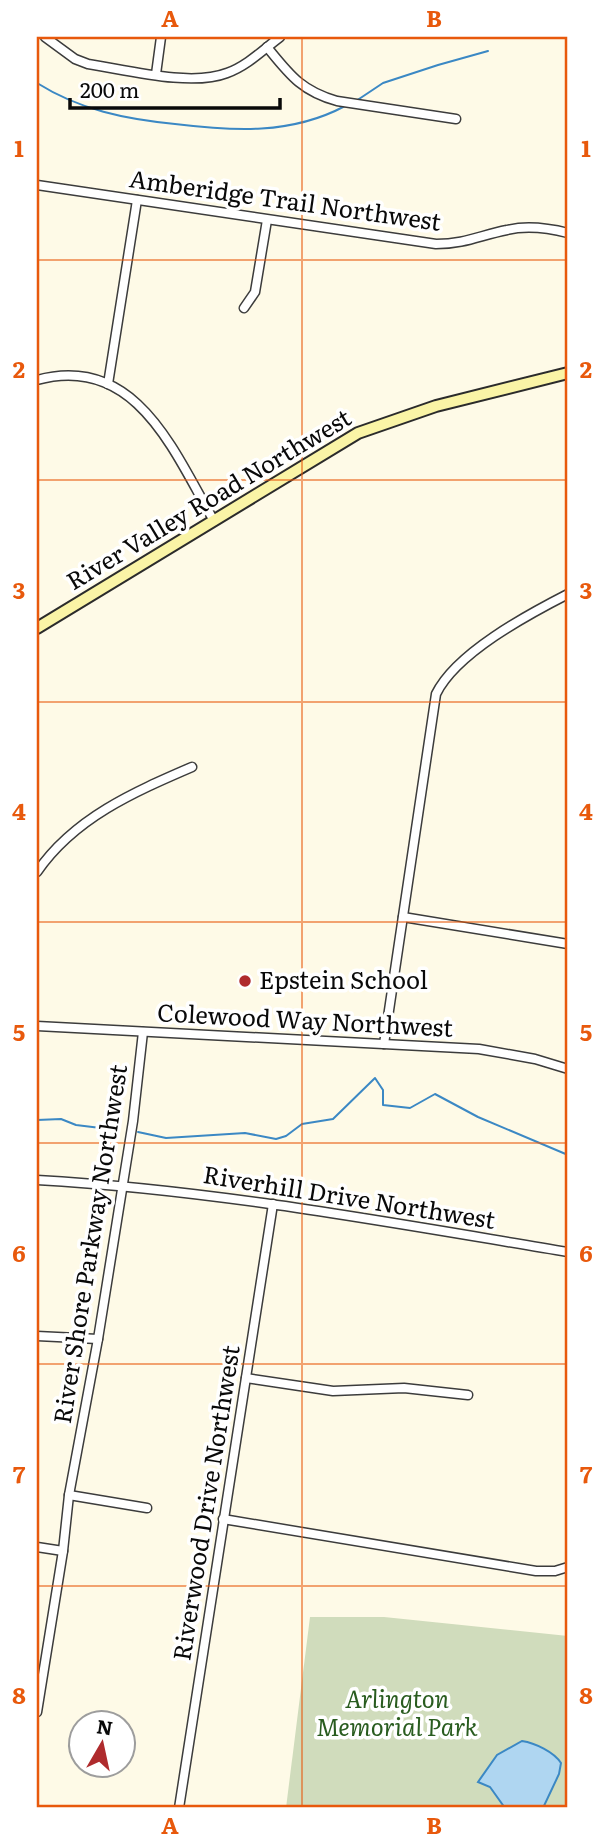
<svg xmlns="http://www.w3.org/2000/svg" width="605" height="1845" font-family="Literata,serif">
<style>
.cemetery{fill:#d0dcbc}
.water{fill:#afd6f1;stroke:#3b88c4;stroke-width:2}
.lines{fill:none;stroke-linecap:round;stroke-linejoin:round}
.stream{stroke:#3b88c4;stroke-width:2}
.street-casing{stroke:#3c3c3c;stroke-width:11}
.secondary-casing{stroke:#2b2b2b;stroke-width:14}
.street{stroke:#fff;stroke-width:8}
.secondary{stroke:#faf4a6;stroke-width:10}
.grid{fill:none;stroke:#e8590c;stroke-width:2;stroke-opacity:0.55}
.poi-dot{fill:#af2b2d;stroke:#fff;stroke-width:2.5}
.labels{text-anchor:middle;stroke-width:7;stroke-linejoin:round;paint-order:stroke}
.street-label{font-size:24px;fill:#090909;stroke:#fff}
.poi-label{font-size:24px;fill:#090909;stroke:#fff;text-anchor:start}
.park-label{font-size:24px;font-style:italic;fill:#295c1f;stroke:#fff}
.neatline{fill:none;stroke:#e8590c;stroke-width:2.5}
.grid-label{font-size:23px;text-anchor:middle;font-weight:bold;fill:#e8590c}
</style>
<rect width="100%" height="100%" fill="#fefae7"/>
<polygon class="cemetery" points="310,1617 384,1617 568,1636 568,1808 286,1808"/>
<path class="water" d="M522,1741C535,1743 554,1752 561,1763L559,1774L543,1808H505L490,1787L478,1782L497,1755Z"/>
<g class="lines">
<g class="stream">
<path d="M37,83C80,110 125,119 175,124C233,131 291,135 345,106"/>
<polyline points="356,101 383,83 438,65 488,51"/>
<polyline points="37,1120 61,1119 76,1125 117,1130"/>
<polyline points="138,1132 166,1138 245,1133 276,1139 286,1136 302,1124 333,1119 375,1078 383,1090 383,1105 410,1108 435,1094 478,1117 568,1155"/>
</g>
<defs>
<g id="street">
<path d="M45,37L75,59L88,64C127,70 191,87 227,73C247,66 264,49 280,37"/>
<path d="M267,47C289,74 301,91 337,101L456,119"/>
<polyline points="156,74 161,37"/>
<path d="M37,185L436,244C465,244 481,235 507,230C528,225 548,228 568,233"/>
<polyline points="244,308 255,292 267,220"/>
<path d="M37,380C136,353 174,452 214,521"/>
<polyline points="108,384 137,200"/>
<path d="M37,872C74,818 134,792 192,767"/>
<polyline points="403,917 568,944"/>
<polyline points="37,1026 479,1049 535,1059 568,1069"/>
<path d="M384,1044L436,694C456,653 527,615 568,594"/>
<path d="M37,1180C216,1190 392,1223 568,1252"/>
<polyline points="37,1336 98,1339"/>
<polyline points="246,1378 333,1391 404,1388 468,1395"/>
<polyline points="69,1495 147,1508"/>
<polyline points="223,1519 536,1571 555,1571 568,1567"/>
<polyline points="37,1547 63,1551"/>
<polyline points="37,1712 63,1551 69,1495 98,1339 133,1121 143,1032"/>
<polyline points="179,1808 273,1204"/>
</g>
<polyline id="secondary" points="37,628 358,433 436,406 568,373"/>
</defs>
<use href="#street" class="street-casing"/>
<use href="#secondary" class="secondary-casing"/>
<use href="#street" class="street"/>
<use href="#secondary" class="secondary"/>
</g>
<path class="grid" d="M302,37V1808M37,260H568M37,480H568M37,702H568M37,922H568M37,1143H568M37,1364H568M37,1586H568"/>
<circle class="poi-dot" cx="245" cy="981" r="7"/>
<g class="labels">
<g class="street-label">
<text transform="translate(285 201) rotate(8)" y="8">Amberidge Trail Northwest</text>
<text transform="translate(209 500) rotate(-31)" y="8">River Valley Road Northwest</text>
<text transform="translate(305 1021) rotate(3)" y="8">Colewood Way Northwest</text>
<text transform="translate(349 1198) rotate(9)" y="8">Riverhill Drive Northwest</text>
<text transform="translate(91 1244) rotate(-81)" y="8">River Shore Parkway Northwest</text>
<text transform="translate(207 1503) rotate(-81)" y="8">Riverwood Drive Northwest</text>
</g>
<g class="poi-label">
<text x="259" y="989">Epstein School</text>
</g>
<g class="park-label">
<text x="397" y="1708">Arlington<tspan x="397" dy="28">Memorial Park</tspan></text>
</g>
</g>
<rect width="605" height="1845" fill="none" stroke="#ffffff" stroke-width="77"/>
<g transform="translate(102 1744) rotate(9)"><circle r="33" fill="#ffffff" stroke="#9d9d9d" stroke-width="2"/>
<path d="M0-5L12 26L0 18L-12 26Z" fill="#af2b2d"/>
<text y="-10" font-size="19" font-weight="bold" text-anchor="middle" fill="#090909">N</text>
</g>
<path d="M70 98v10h210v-10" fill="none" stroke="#090909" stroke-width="3.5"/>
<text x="80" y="98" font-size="21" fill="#090909" stroke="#ffffff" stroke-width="5" paint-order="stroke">200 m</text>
<rect x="38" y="38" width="528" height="1768" class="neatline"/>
<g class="grid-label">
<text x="170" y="27">A</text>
<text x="434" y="27">B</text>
<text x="19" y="157">1</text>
<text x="586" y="157">1</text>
<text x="19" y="378">2</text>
<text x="586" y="378">2</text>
<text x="19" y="599">3</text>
<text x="586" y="599">3</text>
<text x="19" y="820">4</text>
<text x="586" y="820">4</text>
<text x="19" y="1041">5</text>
<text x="586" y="1041">5</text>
<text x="19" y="1262">6</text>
<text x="586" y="1262">6</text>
<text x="19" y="1483">7</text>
<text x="586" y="1483">7</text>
<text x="19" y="1704">8</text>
<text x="586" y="1704">8</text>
<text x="170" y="1834">A</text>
<text x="434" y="1834">B</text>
</g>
</svg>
